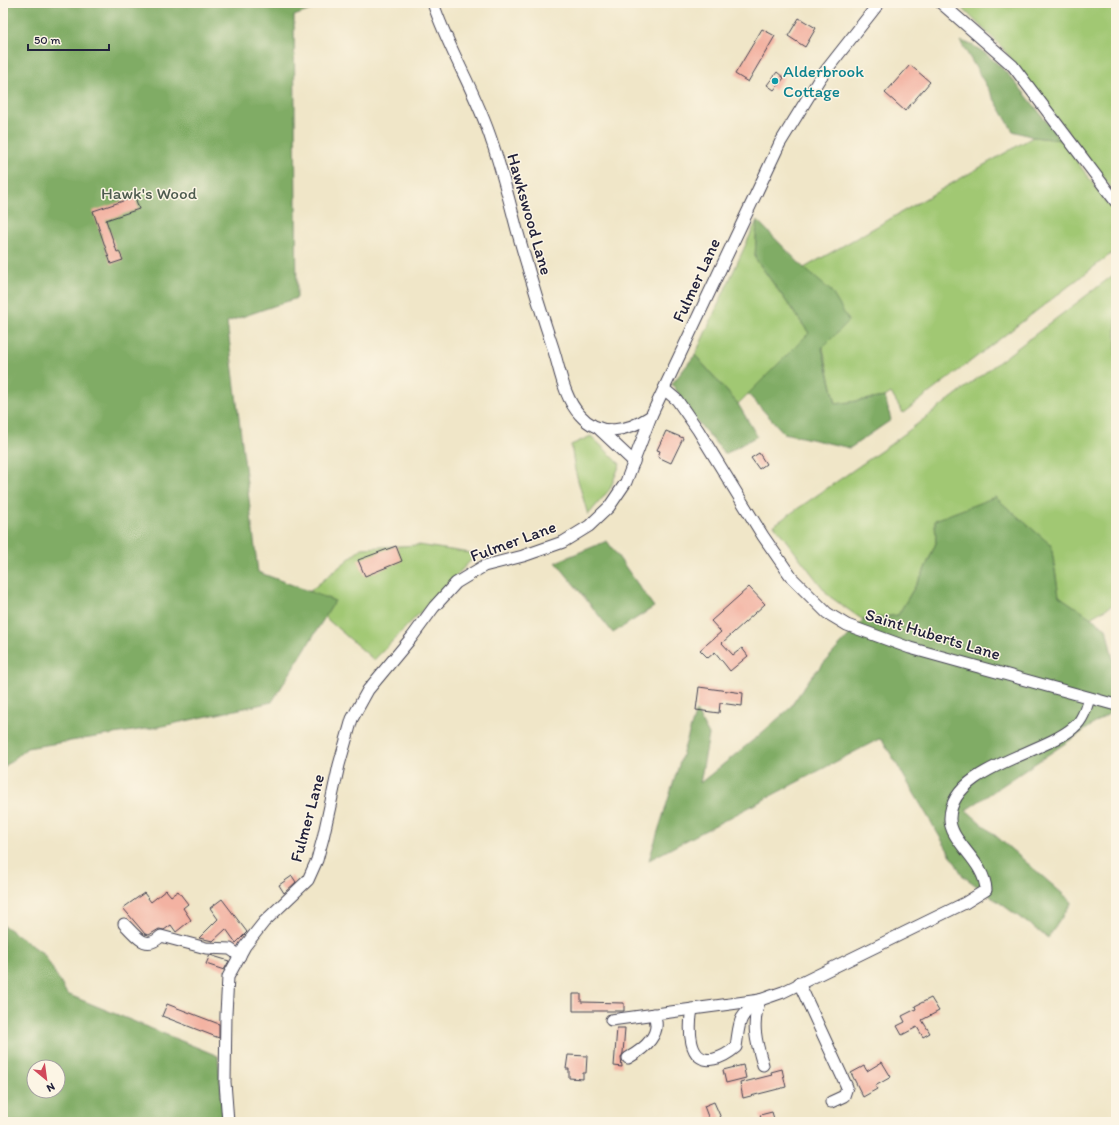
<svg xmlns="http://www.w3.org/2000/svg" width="1119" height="1125" font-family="Itim,sans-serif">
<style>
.green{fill:#a1c873;stroke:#627557}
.forest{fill:#80ac65;stroke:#516750;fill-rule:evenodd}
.building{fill:#f3b2a2}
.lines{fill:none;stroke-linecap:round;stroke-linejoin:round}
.minor-casing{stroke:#413f50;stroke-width:13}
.minor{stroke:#fff;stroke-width:11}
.culture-dot{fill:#0f9aa8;stroke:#fcf5e5;stroke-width:1.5}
.labels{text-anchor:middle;stroke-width:3;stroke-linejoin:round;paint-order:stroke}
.culture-label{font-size:17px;fill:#0d838f;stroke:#fcf5e5;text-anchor:start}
.park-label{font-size:17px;fill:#4e5c4f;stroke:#fcf5e5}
.street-label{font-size:17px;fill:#22223b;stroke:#fcf5e5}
</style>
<rect width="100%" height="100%" fill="#fcf5e5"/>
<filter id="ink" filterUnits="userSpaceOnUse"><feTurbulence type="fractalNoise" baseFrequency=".025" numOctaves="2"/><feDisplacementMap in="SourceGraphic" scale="8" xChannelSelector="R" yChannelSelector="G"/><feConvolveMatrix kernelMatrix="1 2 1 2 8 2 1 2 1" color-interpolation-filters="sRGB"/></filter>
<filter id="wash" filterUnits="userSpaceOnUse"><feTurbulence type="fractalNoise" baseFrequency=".012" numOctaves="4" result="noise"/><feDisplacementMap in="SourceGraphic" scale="16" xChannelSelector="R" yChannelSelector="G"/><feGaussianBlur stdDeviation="0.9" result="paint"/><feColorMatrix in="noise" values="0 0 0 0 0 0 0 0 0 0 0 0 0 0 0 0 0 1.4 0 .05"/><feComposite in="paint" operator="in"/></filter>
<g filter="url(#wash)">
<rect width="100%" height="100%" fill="#f0e6c8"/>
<g class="green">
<polygon points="957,3 1116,3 1116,194 1001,46"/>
<polygon points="1033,137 1061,140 1116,215 1116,250 903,413 891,393 885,397 836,404 804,268"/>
<polygon points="757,220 755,258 809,333 738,404 695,355"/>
<polygon points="1116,273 1116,603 1090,618 1059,596 1051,545 935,520 936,543 923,573 898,615 863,620 829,596 774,525 891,444"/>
<polygon points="591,436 620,464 610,489 588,515 575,470 571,445"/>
<polygon points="418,545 477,554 374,660 328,620 309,592 362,548"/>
</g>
<g class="forest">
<polygon points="3,3 330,3 294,16 297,298 227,322 258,572 335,601 272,702 158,727 27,748 3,768"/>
<path d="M960,41C996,48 1037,111 1061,140L1033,137L1013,131Z"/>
<polygon points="757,220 804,268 831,291 849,321 822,348 836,404 885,397 891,420 850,448 784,433 748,394 809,333 755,258"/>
<polygon points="695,355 738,404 757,436 725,454 696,420 672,384"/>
<polygon points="995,497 1051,545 1059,596 1106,628 1116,672 1116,709 966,810 1072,902 1048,938 963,876 883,741 879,739 649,860 696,711 709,735 700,783 757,737 789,709 811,677 863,620 898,615 923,573 936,543 935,520"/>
<polygon points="607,541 654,607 613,633 556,562"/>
<path d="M3,925L44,954L67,994L218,1056L224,1122H3ZM34,1067H58V1091H34Z"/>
</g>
<g id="blocks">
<g class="building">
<polygon points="799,18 816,28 805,47 788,36"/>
<polygon points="762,29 775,36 748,82 735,74"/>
<polygon points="910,65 930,82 905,111 885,93"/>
<polygon points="777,72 784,78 774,90 767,85"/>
<polygon points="135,197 139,209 106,220 117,252 119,251 123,260 111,264 93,211"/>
<polygon points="666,431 683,438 671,463 658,457 660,451 657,450"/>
<polygon points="759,453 766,464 759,469 751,458"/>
<polygon points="396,546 402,561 365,576 358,560"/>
<polygon points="749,587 765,604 722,643 733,655 742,648 748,656 730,671 715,652 708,658 700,650 721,632 711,621"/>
<polygon points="699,687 743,693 742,706 720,703 719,713 696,710"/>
<polygon points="292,876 296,882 284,893 279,885"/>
<polygon points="166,890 171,896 178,891 188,904 183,908 191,920 176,932 171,925 164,930 159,929 149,935 145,934 123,908 144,893 151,902"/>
<polygon points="222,899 247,932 236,943 226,929 213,941 199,938 218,919 210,908"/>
<polygon points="210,955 229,961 224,970 206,964"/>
<polygon points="573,994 581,994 581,1002 624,1003 624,1011 573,1011"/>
<polygon points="931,998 939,1011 922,1020 930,1033 923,1037 917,1027 902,1035 897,1026 905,1022 902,1016 916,1009 915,1006"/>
<polygon points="167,1004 219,1024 219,1038 162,1016"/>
<polygon points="617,1028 625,1028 623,1053 621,1058 622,1067 614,1066"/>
<polygon points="568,1055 587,1056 586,1073 583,1073 583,1079 569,1078 569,1069 566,1069"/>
<polygon points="882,1062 891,1077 875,1086 877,1089 863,1097 851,1073 864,1066 867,1071"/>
<polygon points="743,1065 746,1078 726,1083 723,1070"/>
<polygon points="782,1069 786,1087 743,1098 740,1083 772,1075 771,1072"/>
<polygon points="714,1102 721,1118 710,1122 704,1106"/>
<polygon points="772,1112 775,1122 762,1122 760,1115"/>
</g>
</g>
</g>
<g filter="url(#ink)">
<use href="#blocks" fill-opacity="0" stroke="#413f50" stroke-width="1"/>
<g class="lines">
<defs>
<g id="minor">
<path d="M433,3C449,51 477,94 492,142C502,171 509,200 517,230C528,269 540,309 553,348C560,370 564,398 580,415C600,438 628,431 651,416"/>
<polyline points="941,3 1013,66 1116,202"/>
<polyline points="664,389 677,400 698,430 763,536 792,578 827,613 847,625 910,648 1116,705"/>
<polyline points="598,428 634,462"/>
<path d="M124,924C136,935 145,952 161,936L206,948L230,949L240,956"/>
<polyline points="799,983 847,1087 844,1096 831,1102"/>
<path d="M760,1000C751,1023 756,1042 763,1065"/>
<path d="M692,1009C689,1026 687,1065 714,1059C723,1057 729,1053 736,1047C740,1020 737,1018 760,1000"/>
<path d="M611,1020L760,1000L783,992L965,903L986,890C985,861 949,842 950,818C951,767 1042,755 1074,727C1083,720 1086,708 1089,698"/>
<path d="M628,1058C644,1049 664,1033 653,1014"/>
<polyline points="228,1122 225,1082 226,1014 228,977 245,946 264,922 308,880 317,860 323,838 339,765 352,719 368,690 412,637 434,607 456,583 484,566 523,556 563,542 589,526 609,507 626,482 651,416 780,143 820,78 879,3"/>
</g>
</defs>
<use href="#minor" class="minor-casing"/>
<use href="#minor" class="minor"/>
</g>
</g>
<circle class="culture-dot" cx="775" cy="81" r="4"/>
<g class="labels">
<g class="culture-label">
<text x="783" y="77">Alderbrook<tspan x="783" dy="20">Cottage</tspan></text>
</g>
<g class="park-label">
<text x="149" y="199">Hawk's Wood</text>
</g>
<g class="street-label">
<text transform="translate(530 214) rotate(74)" y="6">Hawkswood Lane</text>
<text transform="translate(696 280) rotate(-65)" y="6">Fulmer Lane</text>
<text transform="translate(513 541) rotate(-20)" y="6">Fulmer Lane</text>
<text transform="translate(933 634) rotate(17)" y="6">Saint Huberts Lane</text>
<text transform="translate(307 818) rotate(-75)" y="6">Fulmer Lane</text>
</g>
</g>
<rect width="1119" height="1125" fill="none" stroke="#fcf5e5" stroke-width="16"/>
<g transform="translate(46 1079) rotate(151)"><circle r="19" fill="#fcf5e5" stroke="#a5a1a1"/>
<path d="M0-3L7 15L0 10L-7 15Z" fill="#d1495b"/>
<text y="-6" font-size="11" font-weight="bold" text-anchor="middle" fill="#22223b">N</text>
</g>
<path d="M28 44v6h81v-6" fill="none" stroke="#22223b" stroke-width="2"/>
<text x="34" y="44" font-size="12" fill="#22223b" stroke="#fcf5e5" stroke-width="3" paint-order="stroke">50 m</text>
</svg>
